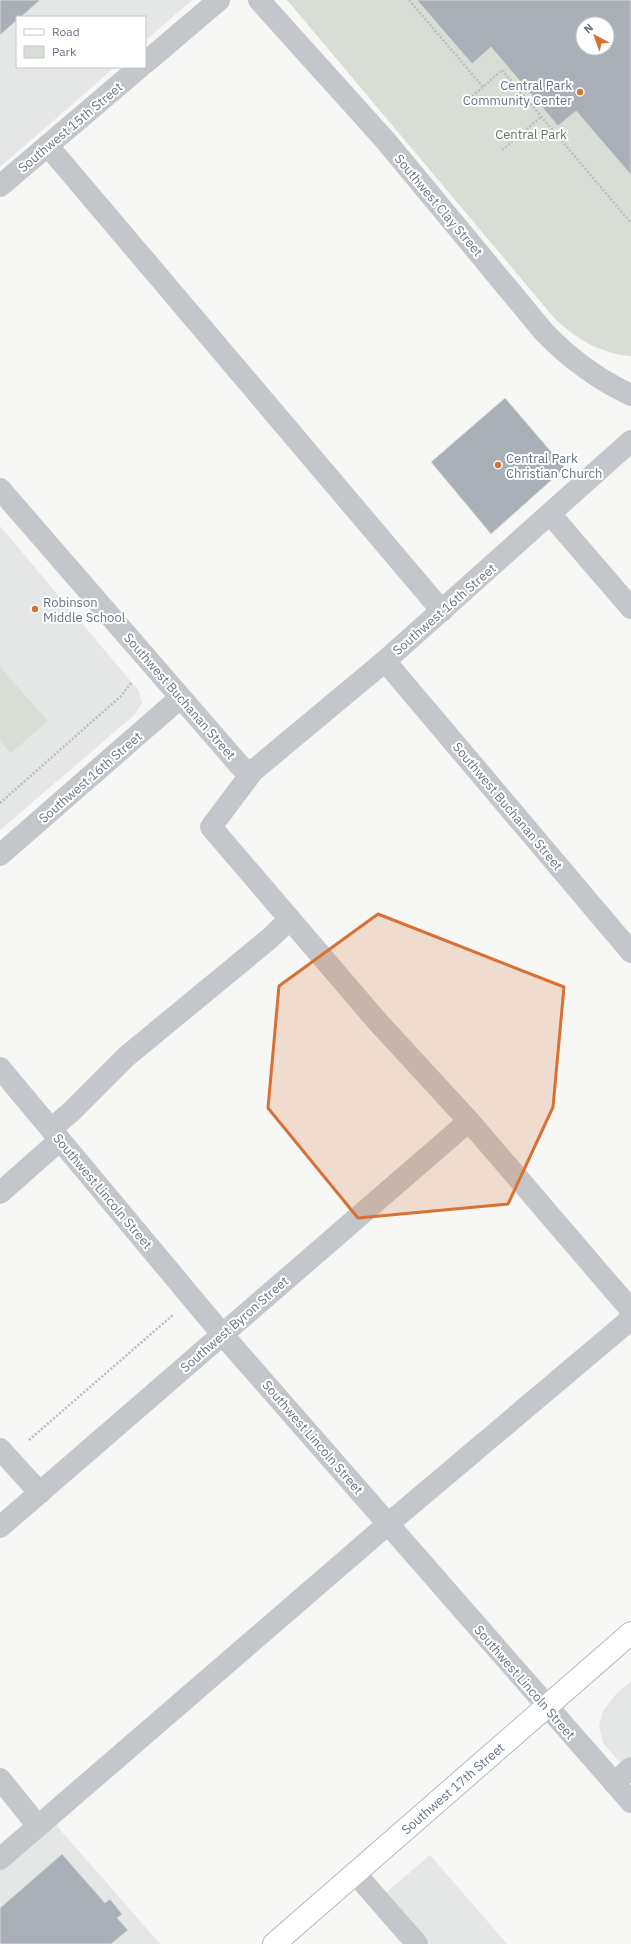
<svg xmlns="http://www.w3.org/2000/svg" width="631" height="1944" font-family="'IBM Plex Sans',sans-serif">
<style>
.built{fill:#e5e6e6}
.green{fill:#d8ded6;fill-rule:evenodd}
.building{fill:#aab0b7;stroke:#d9d9d7;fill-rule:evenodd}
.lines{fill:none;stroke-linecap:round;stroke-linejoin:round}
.major-casing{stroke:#b6babe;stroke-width:24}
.path{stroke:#bbbdc0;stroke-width:2.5;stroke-dasharray:2 2;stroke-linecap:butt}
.minor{stroke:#c3c6ca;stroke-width:22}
.major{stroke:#fff;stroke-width:22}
.marked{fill:#d87134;fill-opacity:0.2;stroke:#d87134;stroke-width:3;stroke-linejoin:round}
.poi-dot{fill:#d87134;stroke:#fff;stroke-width:1.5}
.labels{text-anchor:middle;stroke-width:4;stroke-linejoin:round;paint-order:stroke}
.poi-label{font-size:13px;fill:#687484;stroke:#fff;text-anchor:start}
.street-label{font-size:13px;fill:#687484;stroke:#fff}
.park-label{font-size:13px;fill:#647763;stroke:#fff}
</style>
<rect width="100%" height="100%" fill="#f7f7f5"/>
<g class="built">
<polygon points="0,0 192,0 145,41 145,17 17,17 17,67 115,67 0,167"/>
<polygon points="0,526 139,691 142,703 134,715 0,830"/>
<polygon points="631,1681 631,1775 603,1743 599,1725 603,1711 616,1694"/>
<polygon points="42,1809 160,1944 0,1944 0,1846"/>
<polygon points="430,1855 507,1944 407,1944 373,1904"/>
</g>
<g class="green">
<path d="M287,0H631V356C601,354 577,339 556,320ZM583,24H607V48H583Z"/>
<polygon points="0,667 48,721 11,753 0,741"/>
</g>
<g class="building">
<polygon points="0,0 40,0 21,17 17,17 17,20 0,35"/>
<path d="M417,0H631V175L576,111L558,126L491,47L472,64ZM583,24H607V48H583Z"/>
<polygon points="505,398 565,468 491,534 431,462"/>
<polygon points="62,1854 105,1903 110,1899 122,1914 117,1918 128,1930 111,1944 0,1944 0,1908"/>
</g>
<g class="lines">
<defs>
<g id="major">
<path id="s1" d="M274,1944L631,1633"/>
</g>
</defs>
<use href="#major" class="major-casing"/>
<g class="path">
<polyline points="409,0 483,87 502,70 631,223"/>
<polyline points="463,104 483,87"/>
<polyline points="502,150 542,116"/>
<polyline points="0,803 121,696 132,682"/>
<polyline points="29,1440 173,1315"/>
</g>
<g class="minor">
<path d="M259,0L385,140L544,332C569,358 599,380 631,395"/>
<polyline points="145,63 219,0"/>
<polyline points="48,146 442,611"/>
<polyline points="0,186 140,67"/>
<polyline points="631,441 385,661 253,771 211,827 377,1021 469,1121 631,1310"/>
<polyline points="0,489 242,768 253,771"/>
<polyline points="551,515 631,608"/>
<polyline points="385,661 631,952"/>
<polyline points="0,855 180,698"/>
<polyline points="0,1068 222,1334 631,1802"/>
<polyline points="51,1129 72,1111 127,1056 269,939 290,919"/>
<polyline points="0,1193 60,1140"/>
<polyline points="0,1449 40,1493"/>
<polyline points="0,1527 469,1121"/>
<polyline points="0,1779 38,1826"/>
<polyline points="614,1783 631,1768"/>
<polyline points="0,1859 388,1524 631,1319"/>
<polyline points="355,1873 417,1944"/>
</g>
<use href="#major" class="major"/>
</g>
<path class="marked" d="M378,914L564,987L553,1107L508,1204L358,1218L268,1108L279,986Z"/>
<g class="poi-dot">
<circle cx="580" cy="92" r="4"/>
<circle cx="498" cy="465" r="4"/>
<circle cx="35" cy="609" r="4"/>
</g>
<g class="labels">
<g class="poi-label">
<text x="572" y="90" text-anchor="end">Central Park<tspan x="572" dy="15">Community Center</tspan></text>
<text x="506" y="463">Central Park<tspan x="506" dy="15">Christian Church</tspan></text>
<text x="43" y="607">Robinson<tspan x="43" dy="15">Middle School</tspan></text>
</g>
<g class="street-label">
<text transform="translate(70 127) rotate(-40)" y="5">Southwest 15th Street</text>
<text transform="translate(439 205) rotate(50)" y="5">Southwest Clay Street</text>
<text transform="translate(444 609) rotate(-41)" y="5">Southwest 16th Street</text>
<text transform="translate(180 696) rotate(49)" y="5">Southwest Buchanan Street</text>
<text transform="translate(90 777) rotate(-41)" y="5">Southwest 16th Street</text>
<text transform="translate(508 806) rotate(50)" y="5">Southwest Buchanan Street</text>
<text transform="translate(103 1191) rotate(50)" y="5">Southwest Lincoln Street</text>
<text transform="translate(234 1324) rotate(-41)" y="5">Southwest Byron Street</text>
<text transform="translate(313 1437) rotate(49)" y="5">Southwest Lincoln Street</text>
<text transform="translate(525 1682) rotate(49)" y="5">Southwest Lincoln Street</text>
<text dy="5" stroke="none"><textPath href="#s1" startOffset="237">Southwest 17th Street</textPath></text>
</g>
<g class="park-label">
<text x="531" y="139">Central Park</text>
</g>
</g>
<rect x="16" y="16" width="130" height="52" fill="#ffffff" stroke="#c3c7ce"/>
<rect x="24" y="29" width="20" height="6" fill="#ffffff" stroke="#c3c7ce"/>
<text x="52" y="36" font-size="12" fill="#687484">Road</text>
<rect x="24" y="46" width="20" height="12" fill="#d8ded6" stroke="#c3c7ce"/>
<text x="52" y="56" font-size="12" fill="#687484">Park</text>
<g transform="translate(595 36) rotate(319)"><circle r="19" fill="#ffffff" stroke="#c3c7ce"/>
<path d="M0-3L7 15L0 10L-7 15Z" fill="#d87134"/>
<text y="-6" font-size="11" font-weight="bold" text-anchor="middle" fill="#687484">N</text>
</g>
</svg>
